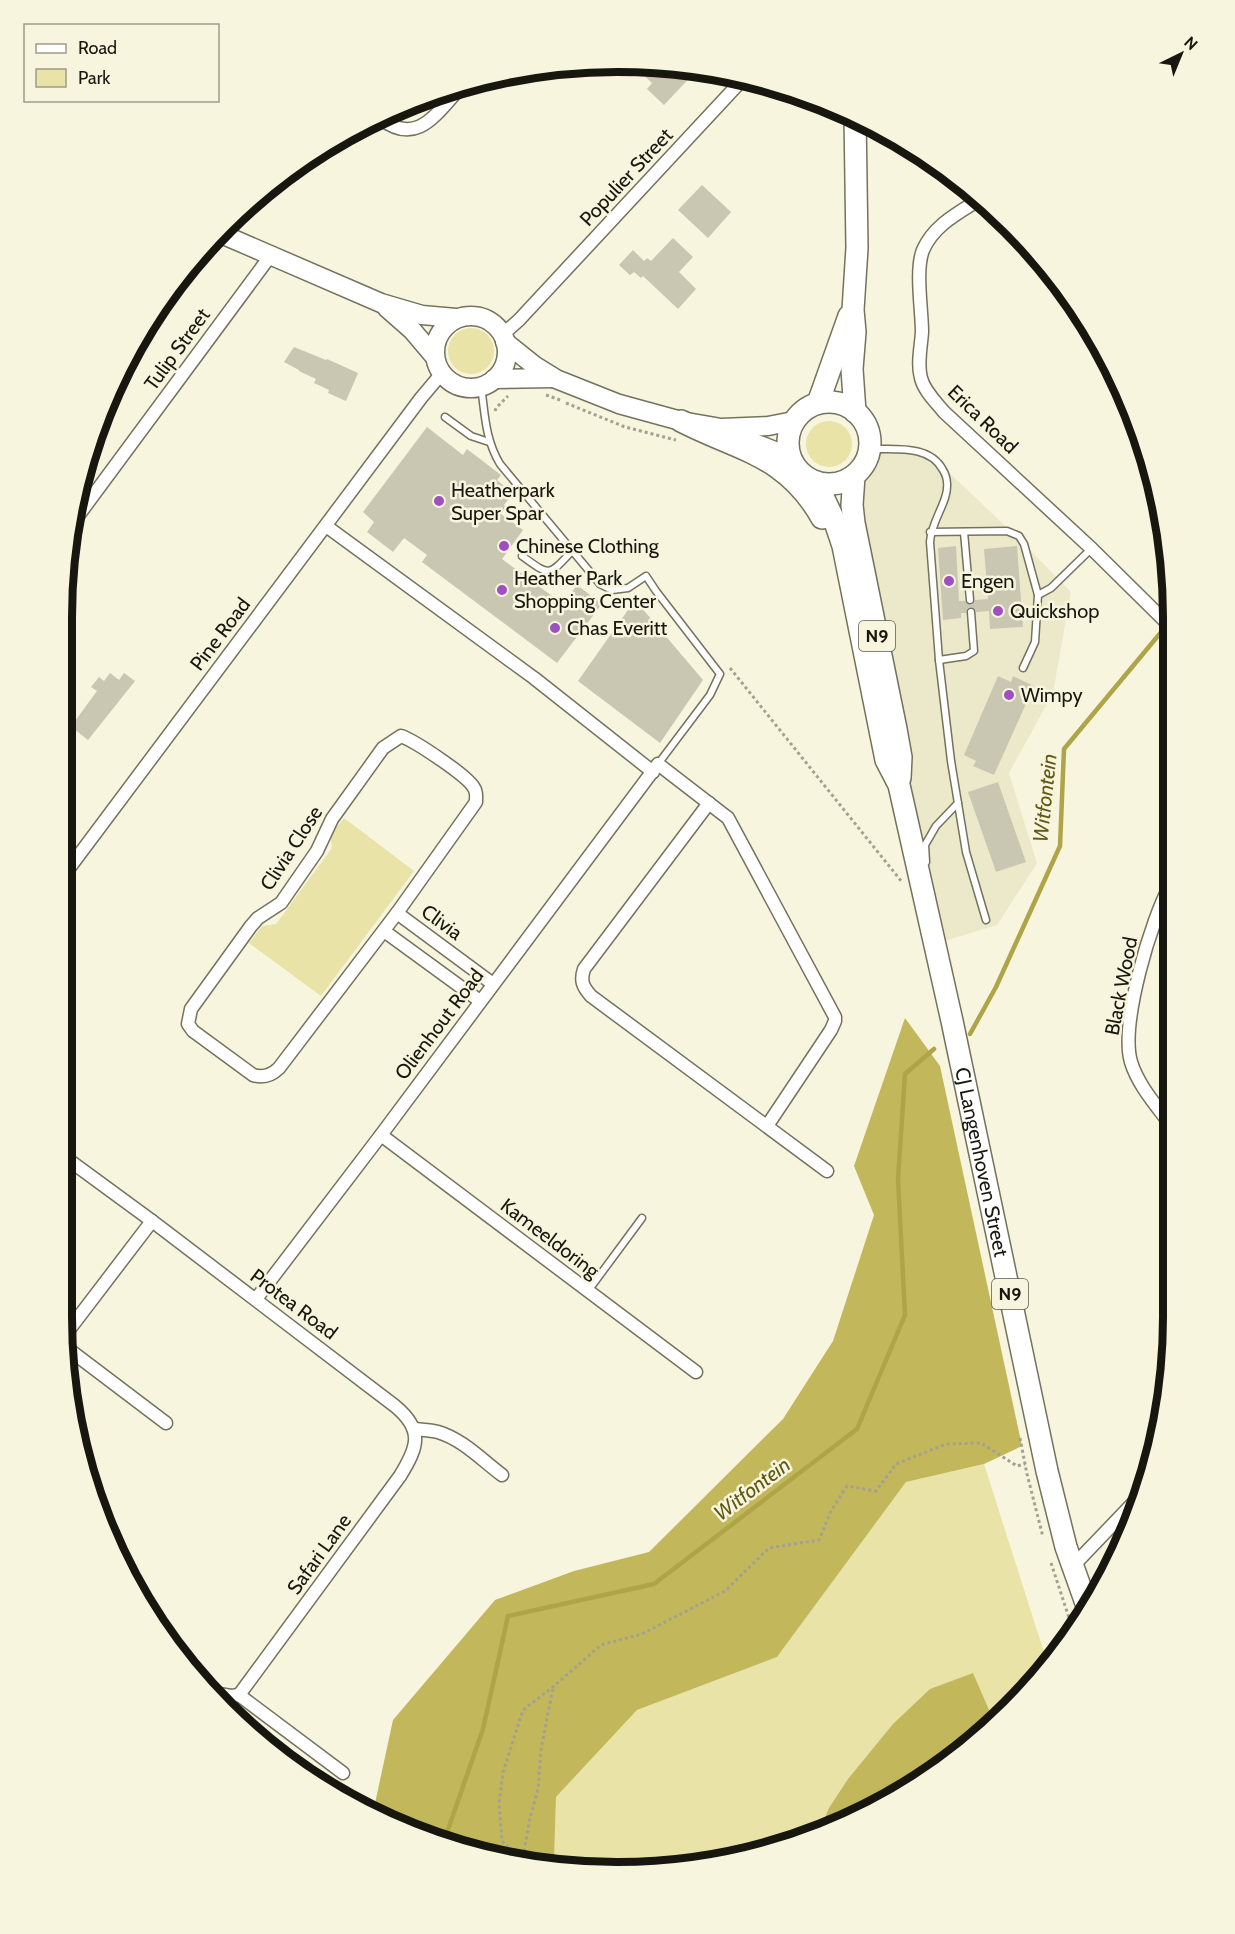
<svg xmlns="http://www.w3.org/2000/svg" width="1235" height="1934" font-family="Cabin,sans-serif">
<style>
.built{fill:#ece9cb}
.green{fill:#e9e3a7}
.forest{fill:#c2b85b}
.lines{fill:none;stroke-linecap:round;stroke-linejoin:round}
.stream{stroke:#afa447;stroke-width:4.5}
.building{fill:#c9c7b2}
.service-casing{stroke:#74725e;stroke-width:9}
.minor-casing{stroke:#74725e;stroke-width:15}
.secondary-casing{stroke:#74725e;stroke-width:21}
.trunk-casing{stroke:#74725e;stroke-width:24}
.path{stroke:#a3a190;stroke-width:3;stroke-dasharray:3 3;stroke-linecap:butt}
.service{stroke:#fff;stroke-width:6}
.minor{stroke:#fff;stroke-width:12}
.secondary{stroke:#fff;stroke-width:18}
.trunk{stroke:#fff;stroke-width:21}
.poi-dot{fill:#9f4fbf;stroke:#f7f5de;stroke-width:2}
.labels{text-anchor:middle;stroke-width:5;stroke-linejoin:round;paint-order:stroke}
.shield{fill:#f7f5de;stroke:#5b5a4d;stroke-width:1.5}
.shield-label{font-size:18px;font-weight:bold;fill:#18170f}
.street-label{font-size:20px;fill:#18170f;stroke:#f7f5de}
.poi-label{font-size:20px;fill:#18170f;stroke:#f7f5de;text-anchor:start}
.water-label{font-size:21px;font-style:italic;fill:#615913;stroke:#f7f5de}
.rim{fill:none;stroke:#18170f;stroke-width:8}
</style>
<rect width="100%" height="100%" fill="#f7f5de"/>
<polygon class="built" points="869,449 908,450 936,460 1022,542 1071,592 1053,693 1009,773 1037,863 997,925 935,944 856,531 858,472 866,461"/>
<g class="green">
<circle cx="471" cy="351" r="23"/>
<circle cx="829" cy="444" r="23"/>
<polygon points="344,818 414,871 321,996 249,943 262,926 276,924 332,848 330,835"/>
<polygon points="984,1464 1048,1665 927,1779 762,1853 617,1872 554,1862 556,1797 637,1710 777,1657 906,1482"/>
</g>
<g class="forest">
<polygon points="905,1018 940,1066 1022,1446 984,1464 906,1482 777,1657 637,1710 556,1797 554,1862 438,1843 374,1808 393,1720 495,1600 574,1571 649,1552 783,1419 833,1341 874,1215 854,1166"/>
<polygon points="973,1673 992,1717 927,1779 821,1827 829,1808 848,1779 893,1724 930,1689"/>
</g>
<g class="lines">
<g class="stream">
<polyline points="970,1034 996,987 1060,846 1064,749 1172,619"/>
<polyline points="443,1844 483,1729 508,1616 654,1584 857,1429 905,1315 898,1179 905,1074 934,1049"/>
</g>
</g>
<g class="building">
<polygon points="631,63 654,63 697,70 664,105 647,89 652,83"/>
<polygon points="702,185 731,212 708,238 678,210"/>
<polygon points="673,238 693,257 679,272 696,289 678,309 643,276 641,278 634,272 630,275 619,265 633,250 644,261 647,258 651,261"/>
<polygon points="294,347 326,360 327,359 358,373 346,401 328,393 329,390 314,383 316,379 299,371 299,370 284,362"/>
<polygon points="427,427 463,455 467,449 501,475 497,480 510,491 511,496 504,505 506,507 501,514 523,530 502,559 563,604 577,585 602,604 557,663 422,562 427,555 404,538 393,552 367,532 374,522 363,512"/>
<polygon points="956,546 959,601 965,601 970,605 973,604 975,600 988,599 984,549 1017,546 1023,627 990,629 989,611 976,612 975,609 971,607 968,608 966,613 961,613 961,618 943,620 938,548"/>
<polygon points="635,600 703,680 660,743 578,681"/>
<polygon points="110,673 119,680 124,673 135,681 88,740 74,729 75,727 72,725 97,691 91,687 99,677 104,681"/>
<polygon points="998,676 1011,682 1013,676 1034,686 994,775 973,766 976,761 964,755"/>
<polygon points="998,782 1026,862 996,872 968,792"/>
</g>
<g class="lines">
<defs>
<g id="service">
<path d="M481,386C485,414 485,439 500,464L600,584L612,590L628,588L646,576L656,591L720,674L710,695L658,764"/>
<polyline points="445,417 471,436 489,442"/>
<path d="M869,449C894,450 929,444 943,470C948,478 948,489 945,498C940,513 931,526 930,542L939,660L951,761L966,852L986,920"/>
<polyline points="930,532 1007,531 1019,536 1024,544 1038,595 1035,642 1023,668"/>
<polyline points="964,532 970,600"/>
<path d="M522,556C550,576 548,577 572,551"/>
<polyline points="1038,595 1051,588 1091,549"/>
<polyline points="939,660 966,656 974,651 971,612"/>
<polyline points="926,862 925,845 936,826 958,803"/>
<polyline points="588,1291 642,1218"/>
</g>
<g id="minor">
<path d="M380,118C418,148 437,112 462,86"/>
<path d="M980,199C958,213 934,225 923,250C915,270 922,310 922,332C921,347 917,364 921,378C924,391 936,402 944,412L1092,549L1172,628"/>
<polyline points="502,335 519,320 744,78"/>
<polyline points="72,524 271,255"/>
<polyline points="326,526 534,678 653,772"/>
<path d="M401,736C415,741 468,776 474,788C477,792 476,797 476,802L397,913L279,1068C271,1076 263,1078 253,1075L193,1031L188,1024L191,1009L251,926L258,918L281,903L317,851L332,819L383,748Z"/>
<path d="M709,803L584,969C580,981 583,987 591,996L827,1171"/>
<polyline points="64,875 421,398 442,373"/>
<polyline points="397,913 493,984"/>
<polyline points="384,931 480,1001"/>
<path d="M1170,1124C1156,1105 1138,1085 1131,1062C1120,1024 1151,919 1171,884"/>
<polyline points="381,1135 696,1372"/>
<path d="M62,1155L152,1221L395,1406C424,1430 418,1447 400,1476L239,1695"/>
<polyline points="256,1299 381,1135 658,764 728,818 835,1017 835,1021 831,1030 767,1126"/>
<polyline points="65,1335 152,1221"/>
<polyline points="67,1348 166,1423"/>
<path d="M414,1429C422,1430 430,1430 438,1432C462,1439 482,1460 502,1475"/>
<polyline points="1072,1567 1140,1496"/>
<polyline points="219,1694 231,1696 239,1695 343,1773"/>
</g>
<g id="secondary">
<polyline points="219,233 381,303 422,315 456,318"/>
<polyline points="387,308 412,330 434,356"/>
<circle cx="471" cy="352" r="36"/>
<polyline points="505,342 535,366 556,379 619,404 681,421 721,428 768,426 794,421"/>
<polyline points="494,379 553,378"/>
<polyline points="739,437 790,457"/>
</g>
<g id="trunk">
<circle cx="829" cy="443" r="41"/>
<polyline points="818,403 849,316"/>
<polyline points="855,412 852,369 855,332 853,310 857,248 855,116"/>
<path d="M681,421C739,451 786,454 822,518"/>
<polyline points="854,476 852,505 854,523 896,729 901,757 900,778"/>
<path id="s1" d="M816,482L835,522L843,546L886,760L899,785L952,1021L1047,1471L1066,1547L1087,1606"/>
</g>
</defs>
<use href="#service" class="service-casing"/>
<use href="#minor" class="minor-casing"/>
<use href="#secondary" class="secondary-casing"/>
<use href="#trunk" class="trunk-casing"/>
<g class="path">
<polyline points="546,395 560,400"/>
<polyline points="566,403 625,427 676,440"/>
<polyline points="495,411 496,408 508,396"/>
<polyline points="730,668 902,882"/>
<polyline points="1020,1438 1027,1474 1043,1537"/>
<polyline points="1051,1563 1073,1630"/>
<polyline points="517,1856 502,1841 499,1804 503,1772 523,1710 554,1686 601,1645 642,1634 725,1591 769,1548 819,1540 831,1511 847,1486 876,1491 896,1464 946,1444 981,1443 1017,1466 1025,1464"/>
<polyline points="523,1857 530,1818 538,1789 541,1749 553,1688"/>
</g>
<use href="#service" class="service"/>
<use href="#minor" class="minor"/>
<use href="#secondary" class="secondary"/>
<use href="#trunk" class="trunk"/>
</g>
<g class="poi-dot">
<circle cx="439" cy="501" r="6"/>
<circle cx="504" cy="546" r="6"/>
<circle cx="949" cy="581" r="6"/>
<circle cx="502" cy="590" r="6"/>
<circle cx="998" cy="611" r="6"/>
<circle cx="555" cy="628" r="6"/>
<circle cx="1009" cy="695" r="6"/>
</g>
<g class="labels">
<g class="shield">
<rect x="859" y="621" width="36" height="30" rx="4.5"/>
<rect x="992" y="1279" width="36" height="30" rx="4.5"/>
</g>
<g class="shield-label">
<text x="877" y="642">N9</text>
<text x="1010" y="1300">N9</text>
</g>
<g class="street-label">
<text transform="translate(626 177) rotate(-47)" y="7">Populier Street</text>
<text transform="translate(177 349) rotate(-54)" y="7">Tulip Street</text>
<text transform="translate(983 419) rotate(44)" y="7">Erica Road</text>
<text transform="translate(220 634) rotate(-53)" y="7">Pine Road</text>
<text transform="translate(291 848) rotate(-57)" y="7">Clivia Close</text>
<text transform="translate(442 922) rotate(36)" y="7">Clivia</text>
<text transform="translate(1121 986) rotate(-79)" y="7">Black Wood</text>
<text transform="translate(439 1024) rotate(-53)" y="7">Olienhout Road</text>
<text dy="7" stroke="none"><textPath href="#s1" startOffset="702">CJ Langenhoven Street</textPath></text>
<text transform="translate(550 1238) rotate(37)" y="7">Kameeldoring</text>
<text transform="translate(294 1304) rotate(37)" y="7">Protea Road</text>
<text transform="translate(319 1554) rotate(-54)" y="7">Safari Lane</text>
</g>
<g class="poi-label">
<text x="451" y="497">Heatherpark<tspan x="451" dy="23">Super Spar</tspan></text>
<text x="516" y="553">Chinese Clothing</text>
<text x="514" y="585">Heather Park<tspan x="514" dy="23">Shopping Center</tspan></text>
<text x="961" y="588">Engen</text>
<text x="1010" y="618">Quickshop</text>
<text x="567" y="635">Chas Everitt</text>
<text x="1021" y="702">Wimpy</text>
</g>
<g class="water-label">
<text transform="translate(1045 798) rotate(-84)" y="7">Witfontein</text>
<text transform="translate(752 1489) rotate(-37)" y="7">Witfontein</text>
</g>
</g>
<path d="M0 0H1235V1934H0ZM617 72H618A545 545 0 0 1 1163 617V1317A545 545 0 0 1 618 1862H617A545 545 0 0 1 72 1317V617A545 545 0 0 1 617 72Z" fill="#f7f5de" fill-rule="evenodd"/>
<path class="rim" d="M617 72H618A545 545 0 0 1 1163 617V1317A545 545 0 0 1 618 1862H617A545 545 0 0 1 72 1317V617A545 545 0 0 1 617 72Z"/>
<rect x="24" y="24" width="195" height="78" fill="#f7f5de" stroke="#9e9c8b" stroke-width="1.5"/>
<rect x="36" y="44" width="30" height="9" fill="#ffffff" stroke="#9e9c8b" stroke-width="1.5"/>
<text x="78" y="54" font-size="18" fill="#18170f">Road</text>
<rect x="36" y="69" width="30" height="18" fill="#e9e3a7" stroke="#9e9c8b" stroke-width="1.5"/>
<text x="78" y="84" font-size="18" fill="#18170f">Park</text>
<g transform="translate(1181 54) rotate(43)" stroke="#f7f5de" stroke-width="4.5" paint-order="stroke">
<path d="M0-4.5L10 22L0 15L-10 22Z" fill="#18170f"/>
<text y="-9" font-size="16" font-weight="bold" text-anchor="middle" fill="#18170f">N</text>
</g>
</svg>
